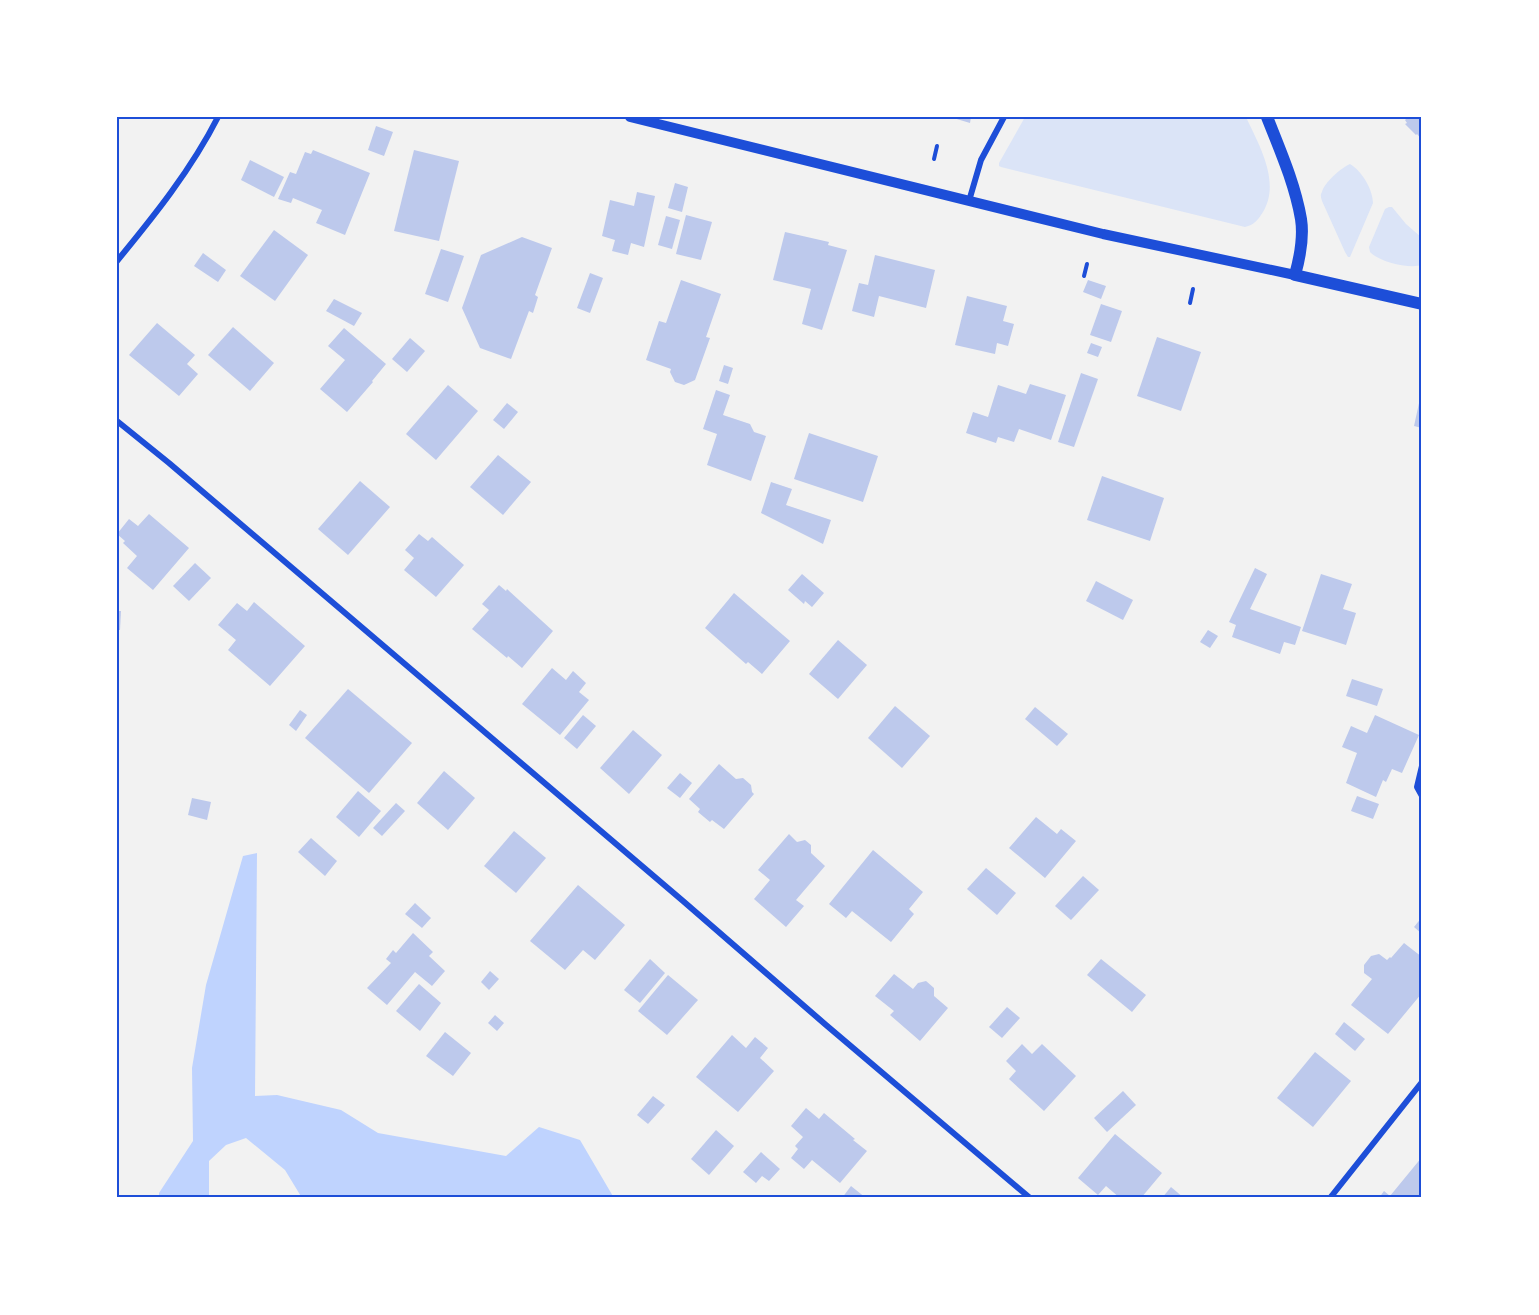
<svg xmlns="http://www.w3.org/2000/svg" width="1539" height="1315" font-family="Ubuntu,sans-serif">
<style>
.green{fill:#dbe4f7}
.water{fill:#bfd3fe}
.building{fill:#bdc9ec}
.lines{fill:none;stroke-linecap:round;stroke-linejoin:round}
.path{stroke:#1d4ed8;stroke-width:4}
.minor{stroke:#1d4ed8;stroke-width:6}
.tertiary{stroke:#1d4ed8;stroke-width:10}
.secondary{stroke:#1d4ed8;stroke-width:12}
.neatline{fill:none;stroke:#1d4ed8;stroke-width:2}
</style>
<rect width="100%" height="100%" fill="#f2f2f2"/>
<g class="green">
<path d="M1025,117H1246C1259,145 1281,182 1263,212C1258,220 1254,225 1245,227L1001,167L999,166V163Z"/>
<path d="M1350,164C1362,171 1373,190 1373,203L1350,257H1348L1345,252L1322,201C1321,197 1320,195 1322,192C1324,183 1342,167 1350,164Z"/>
<path d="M1389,207H1392L1406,224L1422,238V265C1409,269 1379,262 1370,252L1369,247L1385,209Z"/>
</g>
<polygon class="water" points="257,853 255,1096 277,1095 341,1110 378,1133 506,1156 539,1127 580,1140 614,1198 302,1198 285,1170 246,1138 226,1145 209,1161 209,1198 159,1198 159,1193 193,1141 192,1068 206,985 243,856"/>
<g class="building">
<polygon points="950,117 971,117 970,123"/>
<polygon points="1408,117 1422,117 1422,140 1417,134 1416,135 1405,124 1407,123 1405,120"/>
<polygon points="376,126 393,132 384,156 368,150"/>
<polygon points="313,150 370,173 345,235 316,223 322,210 293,198 291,203 278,199 290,172 296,174 305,152 311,154"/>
<polygon points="414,150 459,161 439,241 394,231"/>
<polygon points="250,160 284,177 274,197 241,180"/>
<polygon points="675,183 688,187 682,212 668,208"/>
<polygon points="637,192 655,196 644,247 631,243 628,255 612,251 615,240 602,236 610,200 634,206"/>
<polygon points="686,215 712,222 701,260 676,254"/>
<polygon points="666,216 680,220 672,249 658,245"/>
<polygon points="274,230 308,255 275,301 240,276"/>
<polygon points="785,232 829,242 828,245 847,250 822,330 802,324 811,289 773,280"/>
<polygon points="522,237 552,248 535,295 538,297 533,313 529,311 511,359 480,348 462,308 481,255"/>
<polygon points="441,249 464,256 448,302 425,294"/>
<polygon points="203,253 226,270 218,282 194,266"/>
<polygon points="875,255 935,270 926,308 879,296 874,317 852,311 859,283 868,285"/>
<polygon points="590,273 603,278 590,313 577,308"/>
<polygon points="681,280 721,294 706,337 710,338 695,380 684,385 675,382 670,372 671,369 646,360 659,321 666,323"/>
<polygon points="1088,280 1106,286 1101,299 1083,292"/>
<polygon points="967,296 1007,306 1003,321 1014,324 1008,346 997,343 995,354 955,345"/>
<polygon points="334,299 362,313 354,326 326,311"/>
<polygon points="1101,304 1122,311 1111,342 1090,335"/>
<polygon points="157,323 195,355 187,364 198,374 179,396 129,355"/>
<polygon points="233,327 274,363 250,391 208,355"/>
<polygon points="344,328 386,364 372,381 373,382 347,412 320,389 345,360 328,346"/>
<polygon points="1157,337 1201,352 1181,411 1137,396"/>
<polygon points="410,338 425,351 407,372 392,359"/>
<polygon points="1091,343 1102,347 1098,357 1087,353"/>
<polygon points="724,365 733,368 728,384 719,381"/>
<polygon points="1081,373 1098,379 1074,447 1058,442"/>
<polygon points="1030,384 1066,395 1051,440 1019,429 1014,442 998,437 996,443 966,433 973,412 988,417 998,385 1026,394"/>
<polygon points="448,385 478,411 436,460 406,434"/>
<polygon points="716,390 730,395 723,415 750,424 754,432 766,436 751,481 707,465 717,434 703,429"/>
<polygon points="1421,394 1422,394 1422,428 1414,426"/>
<polygon points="507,403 518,412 504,429 493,420"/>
<polygon points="809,433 878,456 863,502 794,479"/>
<polygon points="498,455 531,482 503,515 470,487"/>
<polygon points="1102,476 1164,498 1150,541 1087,520"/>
<polygon points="360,481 390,507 348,555 318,529"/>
<polygon points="771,482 792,489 786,505 831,520 823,544 761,513"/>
<polygon points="149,514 189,548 153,590 127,568 137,556 123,543 125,541 117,534 129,519 138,526"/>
<polygon points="419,534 428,541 432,537 464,565 436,597 404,570 414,558 405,550"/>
<polygon points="195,563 211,578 189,601 173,586"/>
<polygon points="1255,568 1267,574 1250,609 1301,627 1295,645 1284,642 1280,654 1232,637 1236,625 1229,622"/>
<polygon points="802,574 824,593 812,607 805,601 804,604 788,590"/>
<polygon points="1321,574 1352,584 1343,609 1356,613 1346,645 1302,631"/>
<polygon points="1096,581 1133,600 1123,620 1086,601"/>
<polygon points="499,585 506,591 507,589 553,631 522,668 508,656 507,658 472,629 489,610 482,604"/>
<polygon points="734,593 790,641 762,674 748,662 746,664 705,628"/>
<polygon points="254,602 305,646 270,686 228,650 236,640 218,625 237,603 247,611"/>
<polygon points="117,611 121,611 120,630 117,630"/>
<polygon points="1208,630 1218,636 1210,648 1200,642"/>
<polygon points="838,640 867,665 838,699 809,674"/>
<polygon points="552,668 566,680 573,671 586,683 579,692 589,700 560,735 522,704"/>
<polygon points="1352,679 1383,689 1377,706 1346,696"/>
<polygon points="348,689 412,743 369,793 305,738"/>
<polygon points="895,706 930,736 902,768 868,738"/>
<polygon points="1035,707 1068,734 1057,746 1025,719"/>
<polygon points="300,710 307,715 296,731 289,725"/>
<polygon points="583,715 596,726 577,749 564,738"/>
<polygon points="1375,715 1419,735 1402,773 1392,769 1386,782 1383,780 1376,797 1346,783 1357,753 1342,747 1351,726 1367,733"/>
<polygon points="633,730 662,755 629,794 600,768"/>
<polygon points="719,764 736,779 743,778 751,785 752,792 754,794 724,829 712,820 710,822 698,812 700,809 689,799"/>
<polygon points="444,771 475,798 448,830 417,803"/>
<polygon points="680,773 692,783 680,798 667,788"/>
<polygon points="358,791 381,811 359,837 336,817"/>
<polygon points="1357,796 1379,804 1373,819 1351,811"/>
<polygon points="192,798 211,802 207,820 188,815"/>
<polygon points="396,803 405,811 382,836 373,828"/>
<polygon points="1036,817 1057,834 1061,829 1076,841 1045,878 1009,848"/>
<polygon points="514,831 546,858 516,893 484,866"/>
<polygon points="789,834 797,842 805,840 811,845 811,853 825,866 796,900 804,906 786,927 754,899 770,880 758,870"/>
<polygon points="311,838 337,861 325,876 298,852"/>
<polygon points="873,850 923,892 909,909 914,914 891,942 852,911 846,918 829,904"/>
<polygon points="986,868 1016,893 997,915 967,889"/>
<polygon points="1083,876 1099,890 1071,920 1055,906"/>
<polygon points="578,885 625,925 595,960 583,950 565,970 530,941"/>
<polygon points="415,903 431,918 422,928 405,914"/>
<polygon points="1422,917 1422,934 1414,927"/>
<polygon points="413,933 433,952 429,956 445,971 432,986 415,972 387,1005 367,988 391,963 386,959 393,950 396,953"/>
<polygon points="1404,943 1422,957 1422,993 1388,1034 1351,1005 1372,979 1364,973 1364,965 1371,956 1379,954 1387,960 1390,957 1391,958"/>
<polygon points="650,959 665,973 640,1003 624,990"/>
<polygon points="1101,959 1146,995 1132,1012 1087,975"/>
<polygon points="490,971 499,979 489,990 481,982"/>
<polygon points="894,974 913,989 918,983 926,981 934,988 934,996 948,1008 920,1041 890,1015 894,1011 875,996"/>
<polygon points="668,975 698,1000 667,1035 638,1011"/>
<polygon points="419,984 441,1003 420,1031 396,1011"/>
<polygon points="1007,1007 1020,1018 1002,1038 989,1027"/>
<polygon points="495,1015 504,1023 497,1031 488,1023"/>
<polygon points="1344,1022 1365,1039 1355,1051 1335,1034"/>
<polygon points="445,1032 471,1053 453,1076 426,1056"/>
<polygon points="732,1035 746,1048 755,1037 768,1048 760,1058 774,1071 738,1112 696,1077"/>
<polygon points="1022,1044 1032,1054 1042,1044 1076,1076 1044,1111 1009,1079 1016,1071 1006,1061"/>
<polygon points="1315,1052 1351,1081 1313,1127 1277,1098"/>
<polygon points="1123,1091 1136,1105 1107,1132 1094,1118"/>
<polygon points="653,1096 665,1105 648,1124 637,1115"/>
<polygon points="806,1108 819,1119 824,1113 855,1139 853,1140 867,1151 840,1183 812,1160 804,1169 791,1158 798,1149 795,1146 803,1137 791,1126"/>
<polygon points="716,1130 734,1146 709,1175 691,1159"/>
<polygon points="1115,1134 1162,1173 1141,1198 1120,1198 1106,1186 1098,1195 1078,1178"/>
<polygon points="761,1152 780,1169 769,1181 762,1176 756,1183 743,1172"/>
<polygon points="1422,1157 1422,1198 1379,1198 1384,1191 1390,1196"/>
<polygon points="851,1186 866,1198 842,1198"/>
<polygon points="1171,1187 1184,1198 1162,1198"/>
</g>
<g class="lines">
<g class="path">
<polyline points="934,159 937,146"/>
<polyline points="1084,276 1087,264"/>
<polyline points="1190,303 1193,289"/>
</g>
<g class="minor">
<polyline points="969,201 981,160 1004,117"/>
<path d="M117,261C154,216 191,170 218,117"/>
<polyline points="117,421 169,463 683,901 826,1025 1030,1198"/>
<polyline points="1422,766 1417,787 1422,796"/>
<polyline points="1330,1198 1422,1082"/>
</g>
<polyline class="tertiary" points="630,117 1103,234 1295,275"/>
<path class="secondary" d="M1267,117C1280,150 1295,184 1301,219C1304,238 1300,257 1295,275L1422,304"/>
</g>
<rect width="1539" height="1315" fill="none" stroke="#ffffff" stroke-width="237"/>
<rect x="118" y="118" width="1302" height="1078" class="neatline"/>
</svg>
